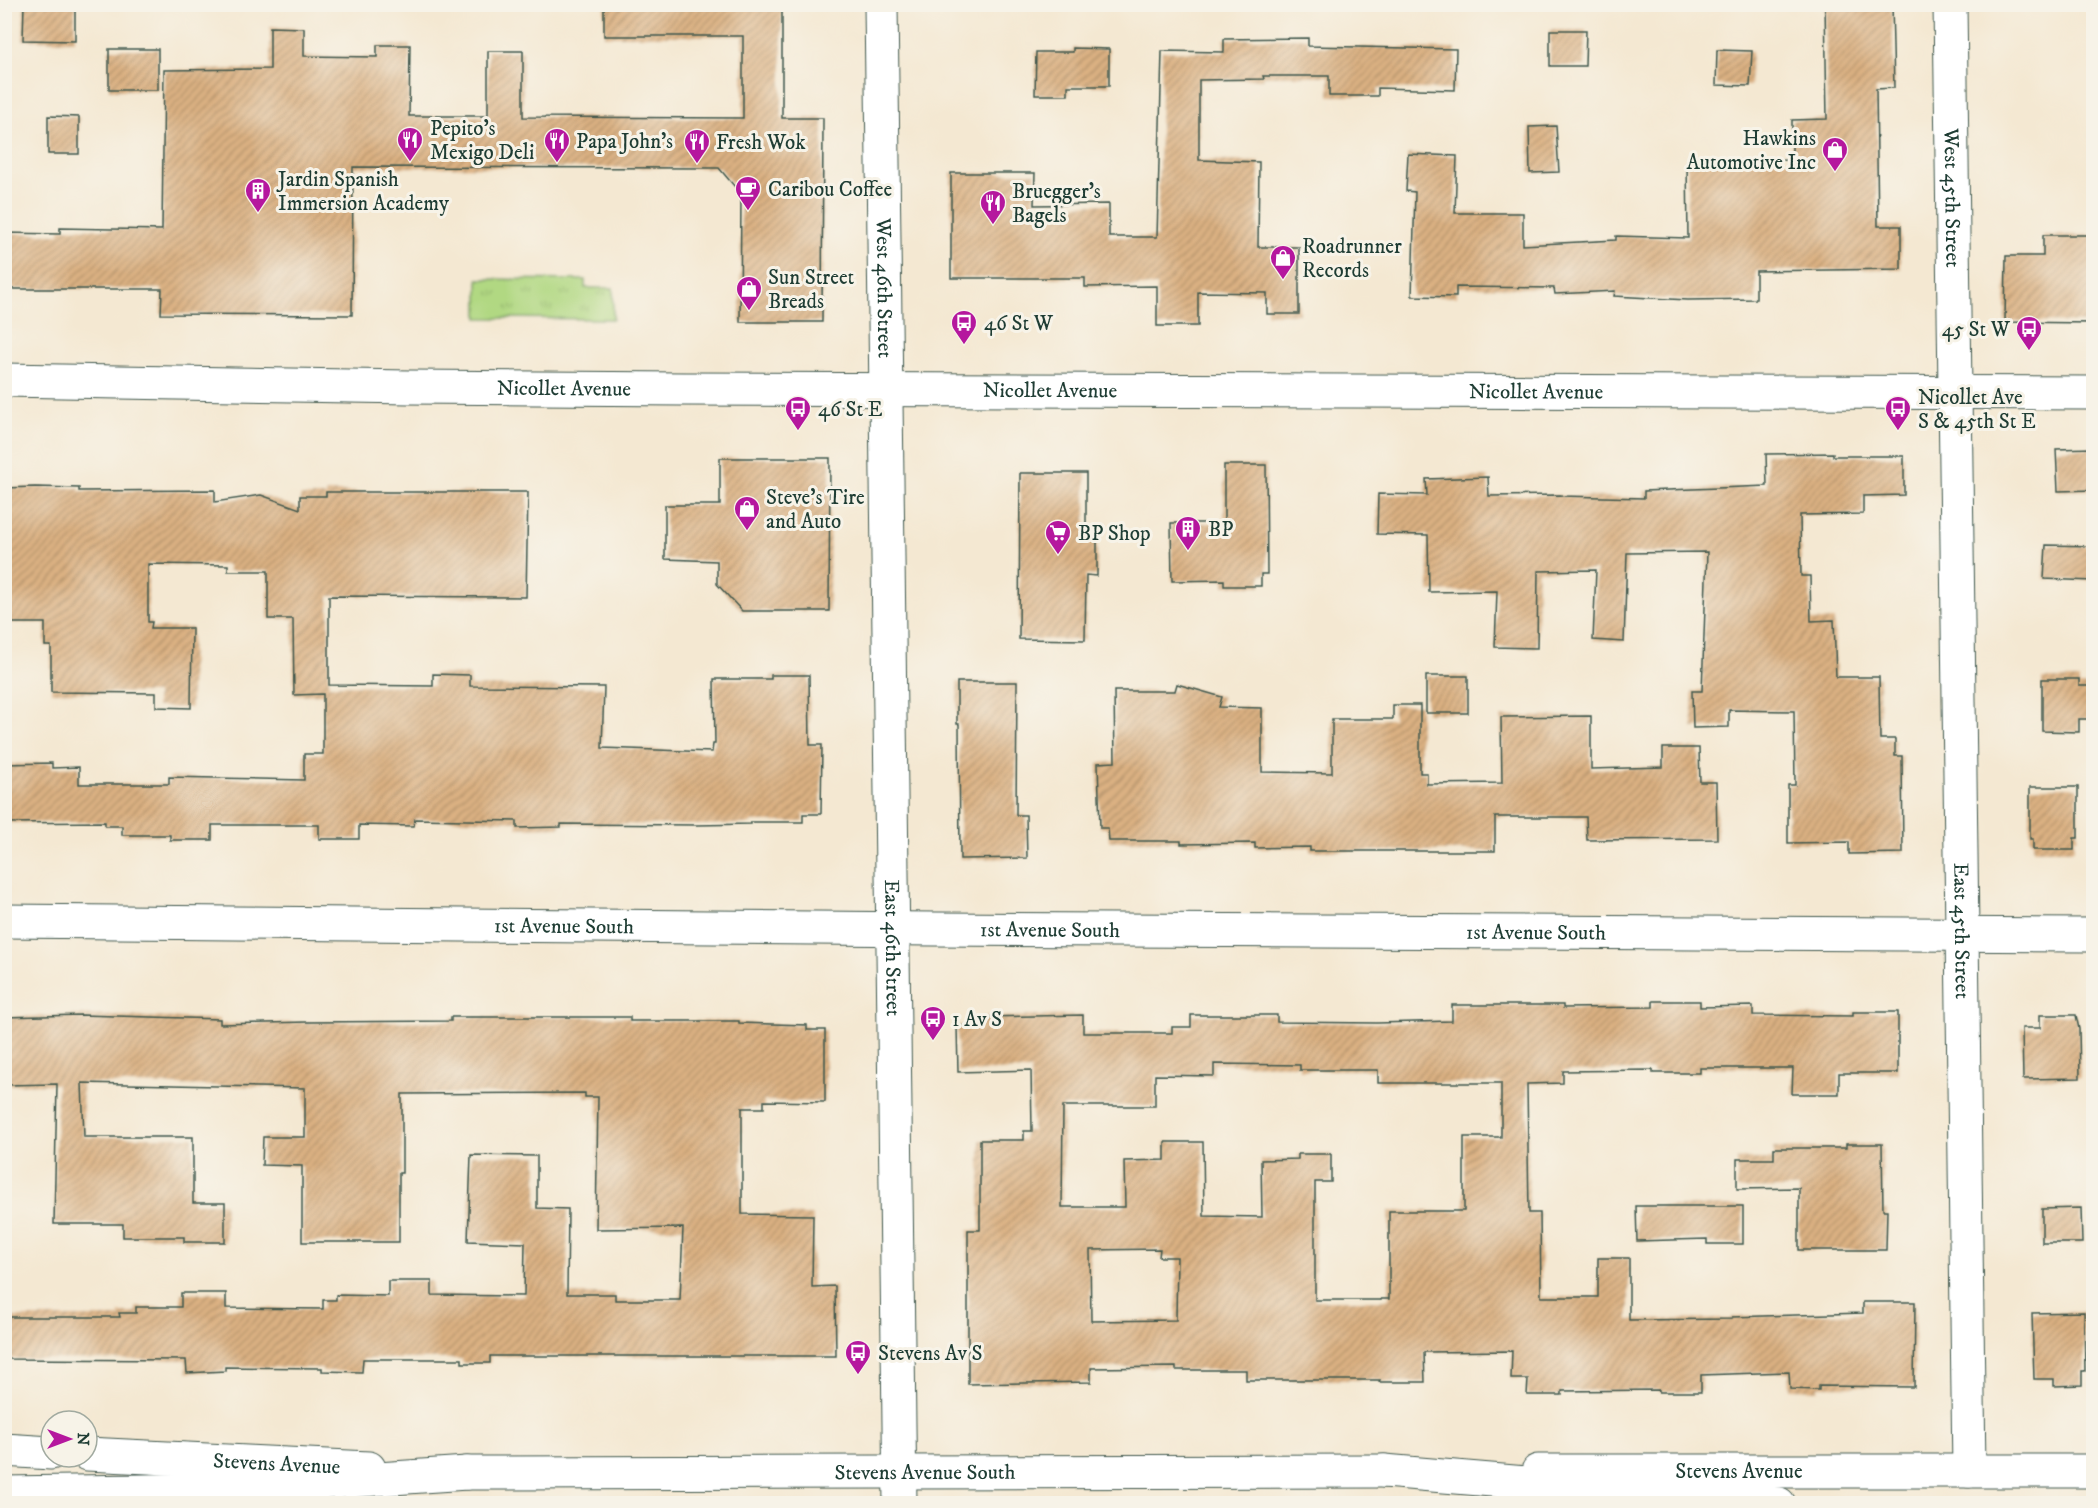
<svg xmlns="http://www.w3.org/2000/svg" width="2098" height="1508" font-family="'IM FELL DW Pica',serif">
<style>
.park{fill:url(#park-tufts);stroke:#688a5b;stroke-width:1.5}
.building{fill:url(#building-hatch);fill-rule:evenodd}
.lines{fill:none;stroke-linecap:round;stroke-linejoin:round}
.street-casing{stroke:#3f574c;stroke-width:35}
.secondary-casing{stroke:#3f574c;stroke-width:35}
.highway-casing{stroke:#3f574c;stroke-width:35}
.street{stroke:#fff;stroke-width:33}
.secondary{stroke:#fff;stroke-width:33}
.highway{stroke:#fff;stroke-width:33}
.labels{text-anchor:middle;stroke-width:6;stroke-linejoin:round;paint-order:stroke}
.poi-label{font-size:21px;fill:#1f3d34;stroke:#f7f3e8;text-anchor:start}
.street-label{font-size:21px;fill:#1f3d34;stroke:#f7f3e8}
</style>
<defs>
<pattern id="park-tufts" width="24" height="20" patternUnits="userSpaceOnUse" patternTransform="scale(1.5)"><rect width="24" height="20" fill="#b1d882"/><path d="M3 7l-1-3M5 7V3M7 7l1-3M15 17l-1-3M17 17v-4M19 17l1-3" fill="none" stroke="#98ba71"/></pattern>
<pattern id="building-hatch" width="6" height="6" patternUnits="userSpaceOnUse" patternTransform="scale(1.5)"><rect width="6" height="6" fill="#dbb182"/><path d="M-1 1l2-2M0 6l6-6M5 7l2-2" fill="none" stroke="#b1916b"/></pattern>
</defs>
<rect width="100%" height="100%" fill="#f7f3e8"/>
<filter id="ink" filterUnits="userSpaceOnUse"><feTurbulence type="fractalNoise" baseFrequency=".0167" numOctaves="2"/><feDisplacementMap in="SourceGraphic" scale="12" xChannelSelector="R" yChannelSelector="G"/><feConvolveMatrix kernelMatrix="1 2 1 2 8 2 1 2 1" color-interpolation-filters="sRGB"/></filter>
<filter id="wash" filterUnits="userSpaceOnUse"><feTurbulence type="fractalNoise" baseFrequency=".008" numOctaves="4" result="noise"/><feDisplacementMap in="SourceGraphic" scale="24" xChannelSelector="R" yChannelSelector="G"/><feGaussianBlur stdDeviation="1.35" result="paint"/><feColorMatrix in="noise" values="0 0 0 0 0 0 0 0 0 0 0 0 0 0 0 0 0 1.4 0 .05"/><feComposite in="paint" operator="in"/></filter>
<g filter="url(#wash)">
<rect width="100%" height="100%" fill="#f4e8d2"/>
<polygon class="park" points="478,279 585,280 585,288 613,288 613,319 478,318"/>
<g id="blocks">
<g class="building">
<polygon points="24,4 75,4 75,41 23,40"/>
<polygon points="604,4 782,4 782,118 823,118 822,322 740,322 741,194 719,168 353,167 352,315 161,314 162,289 4,289 4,233 60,234 60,228 162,230 164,70 270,69 270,27 304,28 304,56 377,57 377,45 410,45 409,116 488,116 488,51 523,51 523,117 743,118 743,36 604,36"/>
<polygon points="1825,4 1892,4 1894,88 1876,89 1878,226 1901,226 1901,269 1756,271 1756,299 1688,300 1614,296 1615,291 1555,294 1554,288 1456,287 1456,297 1412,296 1415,192 1406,191 1408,154 1457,156 1455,213 1523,213 1523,245 1616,240 1616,236 1688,238 1687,161 1792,160 1792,120 1827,119"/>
<polygon points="1550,30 1586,30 1585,66 1550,66"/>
<polygon points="1308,38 1308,46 1456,49 1455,90 1378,88 1378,96 1329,96 1329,76 1263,76 1264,79 1199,80 1199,160 1259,162 1258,247 1299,247 1299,314 1267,314 1267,293 1198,292 1198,326 1157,326 1157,286 1085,287 1085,278 951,278 951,173 1035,173 1034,205 1109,204 1109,237 1157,237 1162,51 1224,52 1224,39"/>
<polygon points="1073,48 1109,49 1109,86 1068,86 1068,95 1035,95 1036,52 1073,52"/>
<rect x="109" y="49" width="49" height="41"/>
<polygon points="1717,50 1752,51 1750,86 1716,85"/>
<polygon points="48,116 79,117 79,154 48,154"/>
<polygon points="1556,126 1559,172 1530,173 1529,127"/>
<polygon points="2043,235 2094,235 2094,323 2005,322 2006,256 2043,256"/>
<polygon points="2094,448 2094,490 2058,491 2056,449"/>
<polygon points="1833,453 1833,456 1904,456 1904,495 1863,496 1863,514 1800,515 1801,576 1810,576 1811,621 1834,620 1836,677 1879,677 1880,739 1895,739 1895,756 1902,756 1903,853 1849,854 1849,842 1788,843 1788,785 1795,785 1794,711 1729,710 1729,727 1693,728 1692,691 1702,691 1707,552 1627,553 1624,642 1593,640 1596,570 1538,571 1537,648 1495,647 1497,591 1429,592 1428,535 1377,534 1378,494 1427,495 1426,479 1488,477 1489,496 1561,495 1561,496 1644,498 1644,491 1767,486 1766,454"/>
<polygon points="720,458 830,458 829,611 742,611 717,584 717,561 665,559 665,505 720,505"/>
<polygon points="1224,465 1266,465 1267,574 1261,574 1261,586 1224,586 1224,580 1172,581 1171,523 1224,523"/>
<polygon points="1020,473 1086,473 1086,538 1097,538 1097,576 1086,575 1085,640 1019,639"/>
<polygon points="35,487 79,488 79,491 215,490 215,502 261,495 300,509 300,496 326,496 326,492 528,492 526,597 329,596 329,685 433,686 433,674 470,675 470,686 604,687 602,748 712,752 713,744 715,744 714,679 771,679 771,675 809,675 810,745 822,745 821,814 803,814 803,822 751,822 751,824 697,825 561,824 561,827 517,828 517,821 415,819 414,826 359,825 359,839 319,839 319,825 212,825 212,840 170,840 170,835 122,835 122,826 105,826 105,822 4,823 4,764 52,763 52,768 79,767 79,784 169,784 169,777 304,780 304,754 323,754 323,694 294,695 293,619 268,619 268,571 228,571 228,565 148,564 148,622 152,622 151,628 192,628 191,708 156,707 156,693 51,692 51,646 45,646 45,623 4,623 4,488"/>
<polygon points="2046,545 2094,546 2094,581 2044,579"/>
<rect x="1426" y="676" width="42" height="37"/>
<polygon points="2042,679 2079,679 2079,686 2094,686 2094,719 2079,719 2079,732 2042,731"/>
<polygon points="957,682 1017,682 1016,815 1026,815 1027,858 960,859 959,724 957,724"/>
<polygon points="1177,684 1222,697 1219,707 1262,708 1262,772 1332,773 1332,719 1393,719 1393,705 1420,705 1420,773 1427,773 1427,784 1502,783 1501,717 1591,716 1591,769 1663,767 1663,748 1699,748 1700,782 1716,782 1717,839 1587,840 1586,817 1495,817 1495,851 1310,851 1310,847 1255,848 1255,843 1181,844 1181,841 1109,841 1108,828 1100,828 1098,763 1115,762 1114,691 1175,691"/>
<polygon points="2030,787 2078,787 2078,838 2074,838 2074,850 2033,850 2033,839 2030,839"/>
<path d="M1653,1001H1700V1007L1753,1006V1015L1853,1016V1012H1898V1073H1839V1094H1792L1793,1068H1700V1073H1653V1070L1563,1071V1083L1527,1084L1529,1213H1540L1541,1297H1598V1258H1629V1320L1732,1319V1317L1863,1313V1302H1915L1914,1387L1819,1386V1390L1790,1389L1789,1372L1701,1375V1392H1659V1390L1562,1391V1395H1527L1528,1379H1511L1512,1351L1424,1352L1425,1382H1379L1380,1380H1246V1370H1176V1367L1091,1368V1382L968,1384V1230H980V1140H1024V1131H1032L1031,1070L958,1072L957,1026L980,1025V1017L1083,1015V1033H1172V1027H1191V1015H1277V1022L1377,1023L1452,1021V1005H1563V1008L1653,1007ZM1214,1064L1300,1065V1070H1378V1083H1501V1137H1464V1211H1389V1299H1381V1300H1315V1182H1331V1154H1298V1159L1261,1160L1262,1217L1204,1216L1203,1142H1165V1160L1124,1161L1125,1207H1062L1063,1106H1155V1075L1214,1076ZM1160,1249L1159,1257H1177L1176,1320L1091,1321L1090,1250Z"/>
<polygon points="81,1015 220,1019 220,1024 307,1022 451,1021 451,1017 630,1017 630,1021 739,1021 739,1023 807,1025 807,1030 825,1030 825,1102 764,1101 764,1108 742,1108 742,1214 813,1215 812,1287 835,1286 836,1356 490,1356 490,1363 462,1363 462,1359 363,1359 362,1372 322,1371 322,1368 225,1367 225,1371 187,1373 186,1360 4,1359 4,1317 120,1317 119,1313 136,1313 136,1307 181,1307 181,1293 226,1293 226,1308 323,1309 323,1300 336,1300 336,1295 388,1296 388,1281 432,1281 432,1295 524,1296 525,1243 468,1241 471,1155 537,1156 537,1208 568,1209 567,1294 615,1294 615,1300 680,1300 683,1228 596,1229 598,1097 585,1097 585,1093 402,1094 402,1173 399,1173 399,1242 302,1242 302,1166 262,1165 263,1137 305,1137 305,1088 82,1083 84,1137 193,1137 193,1203 225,1203 225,1242 184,1242 184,1237 123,1237 123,1224 54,1224 57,1084 4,1085 4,1017"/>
<polygon points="2040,1015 2076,1015 2079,1029 2080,1078 2023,1079 2022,1028 2040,1028"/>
<polygon points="1846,1144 1882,1144 1883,1210 1887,1210 1886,1250 1799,1250 1799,1188 1737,1189 1737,1159 1774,1159 1774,1148 1846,1148"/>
<polygon points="1636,1206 1743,1206 1743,1244 1707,1244 1707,1239 1637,1241"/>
<polygon points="2081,1208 2082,1243 2042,1243 2042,1209"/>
<polygon points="2084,1312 2085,1371 2082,1371 2082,1385 2054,1386 2054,1379 2034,1379 2032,1313"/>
</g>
</g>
</g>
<g filter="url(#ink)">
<use href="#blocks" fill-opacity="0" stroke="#3f574c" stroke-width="1.5"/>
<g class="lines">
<defs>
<g id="street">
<path id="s1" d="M1950,4L1969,1471"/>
<path id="s2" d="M4,921L935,929L2094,935"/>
<polyline points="4,1450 51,1453"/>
<path id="s3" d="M87,1454L369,1468"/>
<path id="s4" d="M1538,1471H2094"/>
</g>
<g id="secondary">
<path id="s5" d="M881,4L900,1504"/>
<path id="s6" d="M4,380L409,387L684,389L2094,393"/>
<path id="s7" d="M467,1473L1384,1471"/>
</g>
<g id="highway">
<polyline points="1384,1471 1779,1504"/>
<polyline points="4,1493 212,1490 467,1473"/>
</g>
</defs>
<use href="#street" class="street-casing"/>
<use href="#secondary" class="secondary-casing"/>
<use href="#highway" class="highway-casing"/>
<use href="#street" class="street"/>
<use href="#secondary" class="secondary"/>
<use href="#highway" class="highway"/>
</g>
</g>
<defs>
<symbol id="restaurant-pin" viewBox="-11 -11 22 30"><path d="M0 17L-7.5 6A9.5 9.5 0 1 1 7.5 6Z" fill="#b5179e" stroke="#f7f3e8"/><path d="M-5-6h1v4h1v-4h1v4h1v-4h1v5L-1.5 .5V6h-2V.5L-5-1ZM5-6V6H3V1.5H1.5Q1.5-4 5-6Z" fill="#fff"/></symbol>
<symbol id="shop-pin" viewBox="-11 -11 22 30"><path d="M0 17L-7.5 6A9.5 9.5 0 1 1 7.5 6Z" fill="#b5179e" stroke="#f7f3e8"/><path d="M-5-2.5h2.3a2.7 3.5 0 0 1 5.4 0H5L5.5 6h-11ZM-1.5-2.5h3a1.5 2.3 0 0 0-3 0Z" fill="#fff"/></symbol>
<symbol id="cafe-pin" viewBox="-11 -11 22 30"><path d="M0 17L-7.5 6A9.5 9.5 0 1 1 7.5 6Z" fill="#b5179e" stroke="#f7f3e8"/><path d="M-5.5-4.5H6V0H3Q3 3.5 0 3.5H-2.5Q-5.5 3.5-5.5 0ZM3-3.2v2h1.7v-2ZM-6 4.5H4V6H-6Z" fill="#fff"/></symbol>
<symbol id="building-pin" viewBox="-11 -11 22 30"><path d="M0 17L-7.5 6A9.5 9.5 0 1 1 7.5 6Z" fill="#b5179e" stroke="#f7f3e8"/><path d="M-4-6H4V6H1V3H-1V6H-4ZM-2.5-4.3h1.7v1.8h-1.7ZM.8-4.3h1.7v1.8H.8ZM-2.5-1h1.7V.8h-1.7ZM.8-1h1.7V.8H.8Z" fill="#fff"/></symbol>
<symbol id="bus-pin" viewBox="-11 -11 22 30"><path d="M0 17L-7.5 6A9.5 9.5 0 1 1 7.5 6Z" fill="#b5179e" stroke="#f7f3e8"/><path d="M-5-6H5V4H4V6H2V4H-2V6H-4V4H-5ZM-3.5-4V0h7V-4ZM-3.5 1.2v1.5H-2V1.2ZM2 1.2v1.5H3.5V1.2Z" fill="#fff"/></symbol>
<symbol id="supermarket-pin" viewBox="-11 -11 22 30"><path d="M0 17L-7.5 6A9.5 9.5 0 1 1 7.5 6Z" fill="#b5179e" stroke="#f7f3e8"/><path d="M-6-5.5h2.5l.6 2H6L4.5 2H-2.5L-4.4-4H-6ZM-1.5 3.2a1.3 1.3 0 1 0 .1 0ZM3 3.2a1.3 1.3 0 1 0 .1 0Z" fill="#fff"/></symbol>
</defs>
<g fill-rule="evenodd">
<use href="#restaurant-pin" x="395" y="125" width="30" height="40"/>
<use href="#restaurant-pin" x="542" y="126" width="30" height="40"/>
<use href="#restaurant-pin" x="682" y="127" width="30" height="40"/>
<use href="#shop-pin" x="1820" y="135" width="30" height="40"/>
<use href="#cafe-pin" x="733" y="174" width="30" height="40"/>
<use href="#building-pin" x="243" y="176" width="30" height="40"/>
<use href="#restaurant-pin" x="978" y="188" width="30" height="40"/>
<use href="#shop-pin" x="1268" y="243" width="30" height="40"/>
<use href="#shop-pin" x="734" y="274" width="30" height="40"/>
<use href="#bus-pin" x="949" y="308" width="30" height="40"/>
<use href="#bus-pin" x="2014" y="314" width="30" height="40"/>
<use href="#bus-pin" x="783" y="394" width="30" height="40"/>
<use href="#bus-pin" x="1883" y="394" width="30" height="40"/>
<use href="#shop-pin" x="732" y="494" width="30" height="40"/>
<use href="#building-pin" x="1173" y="514" width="30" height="40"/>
<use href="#supermarket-pin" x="1043" y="518" width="30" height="40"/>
<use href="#bus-pin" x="918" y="1004" width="30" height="40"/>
<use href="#bus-pin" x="843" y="1338" width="30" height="40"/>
</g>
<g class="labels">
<g class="poi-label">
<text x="430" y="135">Pepito's<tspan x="430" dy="24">Mexigo Deli</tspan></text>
<text x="1816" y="145" text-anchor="end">Hawkins<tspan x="1816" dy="24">Automotive Inc</tspan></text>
<text x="576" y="148">Papa John's</text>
<text x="716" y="149">Fresh Wok</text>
<text x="278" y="186">Jardin Spanish<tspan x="278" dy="24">Immersion Academy</tspan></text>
<text x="768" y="196">Caribou Coffee</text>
<text x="1012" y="198">Bruegger's<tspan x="1012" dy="24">Bagels</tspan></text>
<text x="1302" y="253">Roadrunner<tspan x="1302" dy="24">Records</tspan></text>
<text x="768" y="284">Sun Street<tspan x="768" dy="24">Breads</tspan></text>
<text x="984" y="330">46 St W</text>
<text x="2010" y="336" text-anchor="end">45 St W</text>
<text x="1918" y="404">Nicollet Ave<tspan x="1918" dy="24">S &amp; 45th St E</tspan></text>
<text x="818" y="416">46 St E</text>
<text x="766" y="504">Steve's Tire<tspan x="766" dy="24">and Auto</tspan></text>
<text x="1208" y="536">BP</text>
<text x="1078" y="540">BP Shop</text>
<text x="952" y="1026">1 Av S</text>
<text x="878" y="1360">Stevens Av S</text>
</g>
<g class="street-label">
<text dy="7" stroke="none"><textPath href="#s1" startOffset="194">West 45th Street</textPath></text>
<text dy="7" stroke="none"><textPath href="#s5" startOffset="284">West 46th Street</textPath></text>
<text dy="7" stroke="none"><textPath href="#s6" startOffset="560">Nicollet Avenue</textPath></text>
<text dy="7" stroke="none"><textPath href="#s6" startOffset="1046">Nicollet Avenue</textPath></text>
<text dy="7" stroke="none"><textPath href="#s6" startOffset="1532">Nicollet Avenue</textPath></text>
<text dy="7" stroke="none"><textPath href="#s2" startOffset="560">1st Avenue South</textPath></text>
<text dy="7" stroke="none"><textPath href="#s2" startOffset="1046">1st Avenue South</textPath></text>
<text dy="7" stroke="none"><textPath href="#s1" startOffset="927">East 45th Street</textPath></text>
<text dy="7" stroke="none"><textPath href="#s2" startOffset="1532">1st Avenue South</textPath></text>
<text dy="7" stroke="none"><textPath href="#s5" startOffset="944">East 46th Street</textPath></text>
<text dy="7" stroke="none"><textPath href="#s3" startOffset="190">Stevens Avenue</textPath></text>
<text dy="7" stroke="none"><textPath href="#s4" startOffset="201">Stevens Avenue</textPath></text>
<text dy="7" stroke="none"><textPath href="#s7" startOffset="458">Stevens Avenue South</textPath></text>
</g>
</g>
<rect width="2098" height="1508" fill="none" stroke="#f7f3e8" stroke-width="24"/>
<g transform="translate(69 1439) rotate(90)"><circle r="28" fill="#f7f3e8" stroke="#a1aaa0" stroke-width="1.5"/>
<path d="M0-4.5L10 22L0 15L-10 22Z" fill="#b5179e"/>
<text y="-9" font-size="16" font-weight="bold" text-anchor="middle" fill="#1f3d34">N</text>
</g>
</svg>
